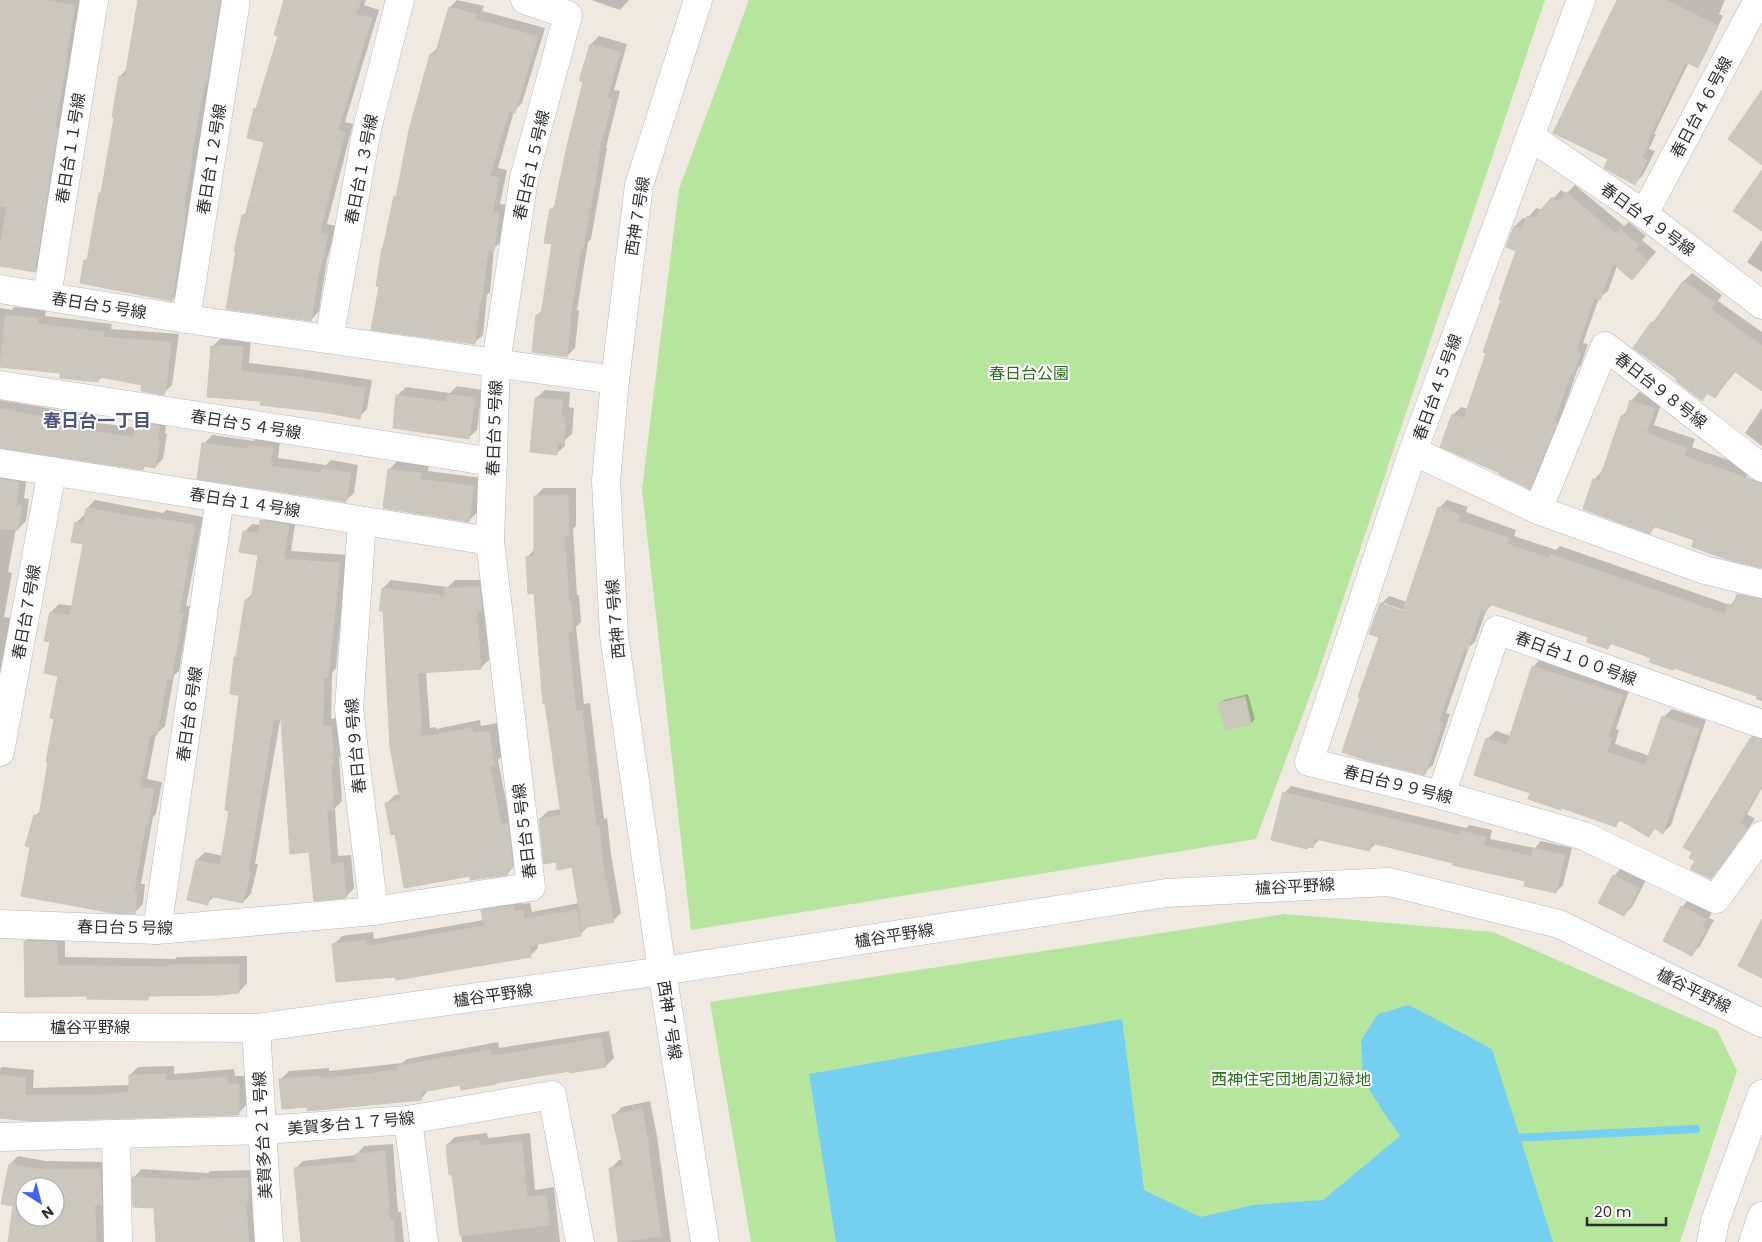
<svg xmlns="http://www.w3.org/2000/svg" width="1762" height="1242" font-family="Poppins,'Noto Sans JP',sans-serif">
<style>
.green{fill:#b6e59e}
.water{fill:#75cff0}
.shadow{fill:#0003;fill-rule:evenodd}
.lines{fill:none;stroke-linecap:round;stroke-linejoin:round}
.stream{stroke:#75cff0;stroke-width:8}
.building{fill:#cbc7bf;stroke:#cbc5ba;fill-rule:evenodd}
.minor-casing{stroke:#b4b7c1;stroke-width:29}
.minor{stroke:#fff;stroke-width:28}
.labels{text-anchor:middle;stroke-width:4;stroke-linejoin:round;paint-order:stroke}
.street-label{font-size:16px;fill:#2e2e2e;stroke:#fff}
.park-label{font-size:16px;fill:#2c6e1b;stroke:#fff}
.neighbourhood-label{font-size:18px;font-weight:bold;fill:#4d5680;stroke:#fff}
</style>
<rect width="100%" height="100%" fill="#efe9e1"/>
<g class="green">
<polygon points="749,0 1545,0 1317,677 1256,839 691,930 642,489 679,189"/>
<polygon points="1285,914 1493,932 1717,1030 1737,1071 1680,1242 751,1242 710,1002"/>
</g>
<polygon class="water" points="1409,1005 1492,1049 1553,1242 836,1242 809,1074 1122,1019 1144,1190 1200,1217 1254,1205 1323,1200 1400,1136 1382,1110 1363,1079 1361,1040 1378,1014"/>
<g class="shadow">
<polygon points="0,0 83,0 43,262 35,271 0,265"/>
<polygon points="135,0 227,0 180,291 172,300 85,261 89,256 100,193 103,190 116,116 113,116 120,76 127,69 139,1"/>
<polygon points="285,0 366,0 364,5 379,10 345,122 353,124 327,224 336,226 327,260 319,311 311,320 243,216 247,211 265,141 256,109 258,106 279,35"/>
<polygon points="457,0 484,6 482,11 545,28 522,103 514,111 498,168 507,170 500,204 507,205 502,241 494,248 490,292 487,295 483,335 474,343 395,197 398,194 431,54 439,46 450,7"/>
<polygon points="591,0 629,0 620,10"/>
<polygon points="1618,0 1725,0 1719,14 1723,16 1703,57 1689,62 1654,134 1656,134 1649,149 1655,151 1643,175 1635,183 1610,158"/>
<polygon points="599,36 627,44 614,90 620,91 606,147 607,148 591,239 588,242 577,310 579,311 575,348 567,356 537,315 543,309 554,243 551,209 556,205 585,81 591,44"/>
<polygon points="1575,185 1624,226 1629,222 1646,236 1642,240 1656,252 1640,270 1617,266 1608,291 1599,298 1583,343 1588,344 1581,365 1578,368 1562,414 1564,415 1538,479 1530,487 1453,415 1461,407 1468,409 1488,352 1517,250 1515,226 1523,218 1527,219 1536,208 1543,210 1561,190 1566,194"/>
<polygon points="1762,240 1762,272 1747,262"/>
<polygon points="1692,273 1722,295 1718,301 1762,332 1762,390 1736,371 1715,397 1709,392 1702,399 1679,379 1652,323 1661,314 1684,281"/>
<polygon points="14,307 46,310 45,316 112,324 111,329 179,334 172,385 164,393 144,384 102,377 98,381 62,372 0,365 0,308 12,310"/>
<polygon points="228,338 251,339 249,363 314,371 372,380 367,409 359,417 262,400 212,347 220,339 227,339"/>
<polygon points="457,386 482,390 477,430 468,438 394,427 398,395 406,387 450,393"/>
<polygon points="545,390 570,392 569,407 574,408 572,434 565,440 565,446 556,454 531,451 536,398"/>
<polygon points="1639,392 1662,401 1654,425 1695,439 1692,447 1750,468 1743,486 1762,493 1762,567 1695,539 1656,526 1650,532 1594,480 1602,471 1622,416 1628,410 1631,401"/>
<polygon points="0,400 94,416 93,422 136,428 137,423 145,414 167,418 165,433 167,434 163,459 155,467 146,465 143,469 0,447"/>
<polygon points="1762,408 1762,446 1745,433"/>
<polygon points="212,435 254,441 257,437 280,440 278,458 326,465 331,460 358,465 354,493 345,501 204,444"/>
<polygon points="397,461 429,465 428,471 482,478 477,512 469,521 389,470"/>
<polygon points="0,468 27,474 24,498 29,499 26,521 18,529 16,528 8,572 12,573 4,617 15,618 0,686"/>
<polygon points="543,488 576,488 576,526 573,529 577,595 579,595 581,622 576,627 584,704 590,703 604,819 607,818 611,854 621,913 613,921 588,926 580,935 537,943 538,948 530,956 396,976 334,944 342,936 373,932 374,939 484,920 483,911 490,903 521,898 522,904 530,903 532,912 579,903 573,866 557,861 540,819 548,811 562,809 536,592 527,557 535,549 535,497"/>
<polygon points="95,500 163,513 166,510 203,517 186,606 190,606 179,671 174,675 165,726 156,734 147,779 162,782 156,814 153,817 141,884 145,884 143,904 135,912 35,816 41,810 55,718 59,675 51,641 46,640 51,612 59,604 73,606 85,543 76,523 84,515 86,515 87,508"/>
<path d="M1447,500L1468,507L1466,512L1516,530L1514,536L1556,550L1560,546L1730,605L1738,597L1762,619V701L1756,699L1757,695L1613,643L1607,648L1590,636L1492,604L1486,611L1475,642L1469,647L1446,713L1450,714L1433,765L1424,773L1380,636L1381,604L1389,596L1407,602L1439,508ZM1384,603L1409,612L1408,614L1384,606Z"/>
<polygon points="270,513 296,517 291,551 347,555 336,668 332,673 331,719 339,718 342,754 339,757 342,801 335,808 338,856 351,855 354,888 346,897 310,851 281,715 255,864 258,864 251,894 243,902 215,896 207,903 197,860 205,852 223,856 230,810 240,694 237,656 246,600 254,592 260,554 244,532 252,524 261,525 262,521"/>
<polygon points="391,580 448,587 455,580 488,580 485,607 489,660 480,668 426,672 430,728 436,727 436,729 480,720 481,726 497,723 502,756 498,760 509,816 516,815 515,865 507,874 471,875 396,833 387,803 395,795 400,794 383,588"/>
<polygon points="1541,658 1630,687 1616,729 1619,730 1615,744 1650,756 1664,717 1672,709 1706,720 1671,825 1663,833 1656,828 1648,835 1622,819 1615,825 1531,793 1487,739 1496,731 1511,736 1533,667"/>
<polygon points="1248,694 1255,719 1251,723 1226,729 1220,704 1224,700"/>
<polygon points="1760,729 1762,730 1762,788 1747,814 1755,819 1719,869 1711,878 1697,861 1752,737"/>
<polygon points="1291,786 1466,828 1469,825 1492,830 1490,839 1535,848 1541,841 1572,848 1563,885 1556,892 1527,880 1376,843 1369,850 1320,839 1313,846 1284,793"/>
<polygon points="1622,867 1646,880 1632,907 1624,915 1614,876"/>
<polygon points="1690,898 1713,910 1709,918 1714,920 1700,946 1692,954 1682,907"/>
<polygon points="34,933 65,934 65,957 175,959 177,957 247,956 247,983 239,992 151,995 148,998 89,994 26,941"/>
<polygon points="609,1031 614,1058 606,1066 461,1084 429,1089 421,1099 308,1106 281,1079 289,1071 329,1068 329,1071 402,1063 407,1059 498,1042 499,1048"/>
<polygon points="174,1066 174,1074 234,1069 235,1076 247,1076 246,1105 238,1114 0,1117 0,1069 2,1067 34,1070 33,1088 130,1085 130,1075 138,1067"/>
<polygon points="650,1101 657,1136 671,1242 620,1242 610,1169 619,1160 623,1160 614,1115 622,1107"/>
<polygon points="487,1133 488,1138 530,1133 535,1190 554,1187 560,1242 462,1242 453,1173 447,1145 455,1137"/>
<polygon points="393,1144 398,1212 401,1212 404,1242 303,1242 295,1169 303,1161 356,1155 364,1146"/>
<path d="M18,1156L45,1161L108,1162L109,1196L103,1202L104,1242H10L14,1205L2,1203L10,1164ZM25,1187H55V1217H25Z"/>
<polygon points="142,1169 208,1173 210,1171 256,1170 257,1242 157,1242 155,1207 134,1177"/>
</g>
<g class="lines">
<polyline class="stream" points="1512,1138 1696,1129"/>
</g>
<g class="building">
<polygon points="0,0 44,0 75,5 65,65 66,65 55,127 58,127 35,272 0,266 0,245 7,207 0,206"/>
<polygon points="138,0 220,0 207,81 205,81 191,159 192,159 184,208 186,209 182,241 172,301 80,283 84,260 87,261 99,193 101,193 114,118 112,117 119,76 125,77"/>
<polygon points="284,0 361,0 356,14 372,18 338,130 345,132 320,232 328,234 321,268 320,267 311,321 226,309 236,251 234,251 242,215 245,216 264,142 247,138 254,108 256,109 278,36 274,35"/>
<polygon points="1617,0 1666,0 1718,26 1698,68 1686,62 1647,142 1649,143 1642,157 1647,160 1635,185 1604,168 1608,159 1553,133"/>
<polygon points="449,7 476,14 475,19 538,36 515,113 509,111 490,176 499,178 493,212 499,213 494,251 488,250 482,301 480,301 475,344 371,330 379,287 376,286 382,248 383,248 394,196 396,197 409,130 430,54 435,55"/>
<polygon points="590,44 620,52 607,98 613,99 598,155 600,156 583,249 581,248 570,318 571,319 567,357 532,352 536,315 541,315 552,244 544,243 550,209 554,209 567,146 583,82 579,81"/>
<polygon points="1762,90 1762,165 1728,139"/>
<polygon points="1762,170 1762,231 1733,211"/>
<polygon points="1566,192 1616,234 1620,229 1639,245 1635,249 1648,261 1632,280 1613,264 1600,300 1594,298 1576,351 1581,353 1573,375 1571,374 1554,422 1557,423 1530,489 1499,474 1500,473 1440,447 1452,414 1464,418 1486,353 1483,352 1501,300 1499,299 1516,251 1506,247 1514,226 1522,229 1527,216 1534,218 1552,197 1558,202"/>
<polygon points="1683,281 1715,303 1711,309 1762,346 1762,391 1734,371 1715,398 1707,393 1702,401 1676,381 1677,379 1633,348 1651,322 1653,323"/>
<polygon points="5,315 38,318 38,324 104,332 103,337 171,342 166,389 164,395 141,391 142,385 99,377 98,382 60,378 60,373 0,367"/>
<polygon points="219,345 243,347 241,371 305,378 365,388 360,419 322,412 260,405 261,401 207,397 211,346 219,347"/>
<polygon points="448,394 475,398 469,439 393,428 396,395 446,402"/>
<polygon points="535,398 563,400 561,415 566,416 564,443 558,443 557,455 530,452"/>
<polygon points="1630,400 1655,409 1646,433 1687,448 1684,456 1762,483 1762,568 1732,561 1692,547 1694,540 1653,526 1650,534 1583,509 1593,479 1599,481 1621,416 1625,417"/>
<polygon points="0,409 86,424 85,430 133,437 136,422 160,426 157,441 160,441 155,468 144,466 143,470 0,448"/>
<polygon points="202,443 247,449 248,445 273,448 270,466 321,473 322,468 351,473 346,502 197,479"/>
<polygon points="388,469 421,473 420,479 474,486 469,522 383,508"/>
<polygon points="0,479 19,482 16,506 22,506 18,530 0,529"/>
<polygon points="568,495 569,535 565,535 569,602 571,602 573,631 568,632 576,711 582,710 596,826 599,826 603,863 614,922 582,928 572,867 557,870 556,862 544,864 539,819 561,815 545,703 543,704 534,593 528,594 526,557 534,556 534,496"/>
<polygon points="1438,507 1460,515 1458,521 1509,538 1507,544 1549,558 1550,554 1725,614 1728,604 1733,606 1737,594 1762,599 1762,698 1674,668 1673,670 1649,662 1651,658 1610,643 1608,649 1587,642 1588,637 1489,604 1486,612 1481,610 1467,651 1464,650 1439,721 1443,723 1425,775 1368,761 1342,752 1360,698 1358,697 1379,637 1369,634 1380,603 1403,611"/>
<polygon points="86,508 156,520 156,518 195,525 179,613 183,614 171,680 167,679 157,735 150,734 140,787 154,789 148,824 146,823 134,892 137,892 135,914 113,913 21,896 30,847 25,846 34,815 39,816 48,762 46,762 54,719 50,718 58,676 44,673 50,642 44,641 50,612 70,615 83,544 71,542 75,522 83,524"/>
<polygon points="260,520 289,525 284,559 340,563 328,678 324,677 323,726 331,726 334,764 331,764 334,810 327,811 331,864 343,862 346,898 314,901 309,852 290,854 281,720 274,719 248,872 251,872 243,903 210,896 208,905 187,900 196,860 220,865 229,811 225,810 239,695 230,694 234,657 236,657 245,600 251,600 258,555 239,552 243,531 259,534"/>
<polygon points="480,587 482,612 477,612 481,669 418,673 422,736 428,735 428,736 472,728 473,733 489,731 495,765 490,766 501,824 508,823 513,868 507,869 508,875 470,880 470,876 404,888 395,834 391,835 385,803 400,800 390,747 383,611 379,611 382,588 445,596 445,588"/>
<polygon points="1532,666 1623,695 1608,737 1612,738 1607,752 1645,765 1662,716 1699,729 1663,834 1654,828 1649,837 1618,819 1616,827 1562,808 1561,810 1528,799 1530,793 1474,775 1486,738 1507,745"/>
<polygon points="1245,697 1251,724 1225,730 1218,703"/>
<polygon points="1751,737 1762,739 1762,785 1740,823 1748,828 1711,879 1690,869 1695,861 1689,858 1692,852 1683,847"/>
<polygon points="1283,792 1460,835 1461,831 1486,837 1484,846 1531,856 1533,848 1565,855 1556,893 1524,886 1525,881 1452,865 1453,863 1371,843 1370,851 1315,839 1313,848 1308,847 1307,849 1271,840"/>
<polygon points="1613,875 1639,888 1624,916 1598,903"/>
<polygon points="513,905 515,911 523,910 524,919 577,910 581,936 529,946 531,957 396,980 395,977 336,982 332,944 366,940 367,946 484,926 481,910"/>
<polygon points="1681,906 1706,919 1702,927 1706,929 1692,956 1663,941"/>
<polygon points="1762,919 1762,978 1738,966"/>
<polygon points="24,941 57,942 58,965 167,967 167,965 239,964 239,993 219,995 148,996 148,1000 87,999 87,996 25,997"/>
<polygon points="601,1038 606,1067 570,1073 570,1071 496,1083 496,1084 461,1090 460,1085 421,1092 422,1100 307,1111 307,1107 282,1109 279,1079 321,1076 321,1079 398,1070 397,1066 490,1050 491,1056"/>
<polygon points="166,1074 166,1081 227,1077 227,1084 239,1084 239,1115 30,1121 0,1118 0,1075 26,1078 25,1095 98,1095 129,1092 129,1075"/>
<polygon points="642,1109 649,1145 648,1146 661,1236 618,1242 609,1168 623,1166 612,1115"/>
<polygon points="479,1140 480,1146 522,1141 527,1197 546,1195 550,1225 460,1236 452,1175 449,1175 446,1145"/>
<polygon points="385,1151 390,1220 393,1219 395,1242 301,1242 294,1168 356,1162 355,1154"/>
<path d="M9,1164L36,1169H100L102,1205H95L96,1242H8L13,1206L1,1204ZM25,1187H55V1217H25Z"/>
<polygon points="132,1177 201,1181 201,1179 248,1178 248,1204 246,1204 249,1242 156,1242 154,1208 133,1207"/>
</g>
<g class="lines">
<defs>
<g id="minor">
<polyline points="698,0 639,185 615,380 606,481 614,635 662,971 705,1242"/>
<polyline points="1581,0 1413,451 1538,510 1705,570 1762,584"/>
<polyline points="1531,137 1644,214 1762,305"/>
<polyline points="1644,214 1758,0"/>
<polyline points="0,289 186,319 615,380"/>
<polyline points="47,296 94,0"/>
<polyline points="186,319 236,0"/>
<polyline points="329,339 367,129 400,0"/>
<polyline points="0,385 493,462"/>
<polyline points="1413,451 1309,762 1441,795 1584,836 1716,899 1762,835"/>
<polyline points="0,463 490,541"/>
<polyline points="1538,510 1605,346 1762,468"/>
<polyline points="362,521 349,709 374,911"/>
<polyline points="0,752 52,471"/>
<polyline points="1441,795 1497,630 1762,724"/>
<polyline points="0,924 157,930 374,911 531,887 490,541 496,363 524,178 568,15 525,0"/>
<polyline points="157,930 220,498"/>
<polyline points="0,1027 256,1028 662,971 1166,893 1389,882 1559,924 1762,1023"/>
<polyline points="256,1028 269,1242"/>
<polyline points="408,1120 424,1242"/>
<polyline points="116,1134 118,1242"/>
<polyline points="0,1137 262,1130 408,1120 552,1095 580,1242"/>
<polyline points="1711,1242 1715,1221 1762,1094"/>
<polyline points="1753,1242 1762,1216"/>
</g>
</defs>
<use href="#minor" class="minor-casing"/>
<use href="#minor" class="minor"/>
</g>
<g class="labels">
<g class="street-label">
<text transform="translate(1701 107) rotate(-62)" y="6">春日台４６号線</text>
<text transform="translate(70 148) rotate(-81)" y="6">春日台１１号線</text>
<text transform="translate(211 159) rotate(-81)" y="6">春日台１２号線</text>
<text transform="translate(531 165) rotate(-77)" y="6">春日台１５号線</text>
<text transform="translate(361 169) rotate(-79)" y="6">春日台１３号線</text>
<text transform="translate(637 216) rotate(-81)" y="6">西神７号線</text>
<text transform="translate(1648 219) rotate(36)" y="6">春日台４９号線</text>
<text transform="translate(99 305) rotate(9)" y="6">春日台５号線</text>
<text transform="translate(1437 387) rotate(-70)" y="6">春日台４５号線</text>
<text transform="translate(1661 390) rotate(38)" y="6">春日台９８号線</text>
<text transform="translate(246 424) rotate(9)" y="6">春日台５４号線</text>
<text transform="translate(494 428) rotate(-88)" y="6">春日台５号線</text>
<text transform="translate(245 502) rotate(9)" y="6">春日台１４号線</text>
<text transform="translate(26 612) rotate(-80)" y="6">春日台７号線</text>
<text transform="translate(615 619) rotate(-95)" y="6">西神７号線</text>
<text transform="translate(1576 658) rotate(20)" y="6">春日台１００号線</text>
<text transform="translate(189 714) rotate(-82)" y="6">春日台８号線</text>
<text transform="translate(355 746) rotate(-95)" y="6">春日台９号線</text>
<text transform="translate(1398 784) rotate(14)" y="6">春日台９９号線</text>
<text transform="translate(524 831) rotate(-97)" y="6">春日台５号線</text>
<text transform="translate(1295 886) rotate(-3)" y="6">櫨谷平野線</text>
<text transform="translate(125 927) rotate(1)" y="6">春日台５号線</text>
<text transform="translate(894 935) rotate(-9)" y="6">櫨谷平野線</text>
<text transform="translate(1694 990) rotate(26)" y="6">櫨谷平野線</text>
<text transform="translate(493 995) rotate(-8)" y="6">櫨谷平野線</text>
<text transform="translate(670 1020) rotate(81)" y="6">西神７号線</text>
<text x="90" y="1033">櫨谷平野線</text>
<text transform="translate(351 1123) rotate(-5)" y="6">美賀多台１７号線</text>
<text transform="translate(262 1135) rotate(-93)" y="6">美賀多台２１号線</text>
</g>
<g class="park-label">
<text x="1029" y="379">春日台公園</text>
<text x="1291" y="1085">西神住宅団地周辺緑地</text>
</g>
<g class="neighbourhood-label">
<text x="97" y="427">春日台一丁目</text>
</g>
</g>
<g transform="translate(40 1202) rotate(144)"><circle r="24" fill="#ffffff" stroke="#ababab"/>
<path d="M0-4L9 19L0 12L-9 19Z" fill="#4264fb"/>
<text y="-8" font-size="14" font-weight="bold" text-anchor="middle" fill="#2e2e2e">N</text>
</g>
<path d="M1587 1217v8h79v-8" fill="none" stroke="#2e2e2e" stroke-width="2.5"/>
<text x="1594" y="1217" font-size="15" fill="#2e2e2e" stroke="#ffffff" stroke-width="4" paint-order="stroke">20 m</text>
</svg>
